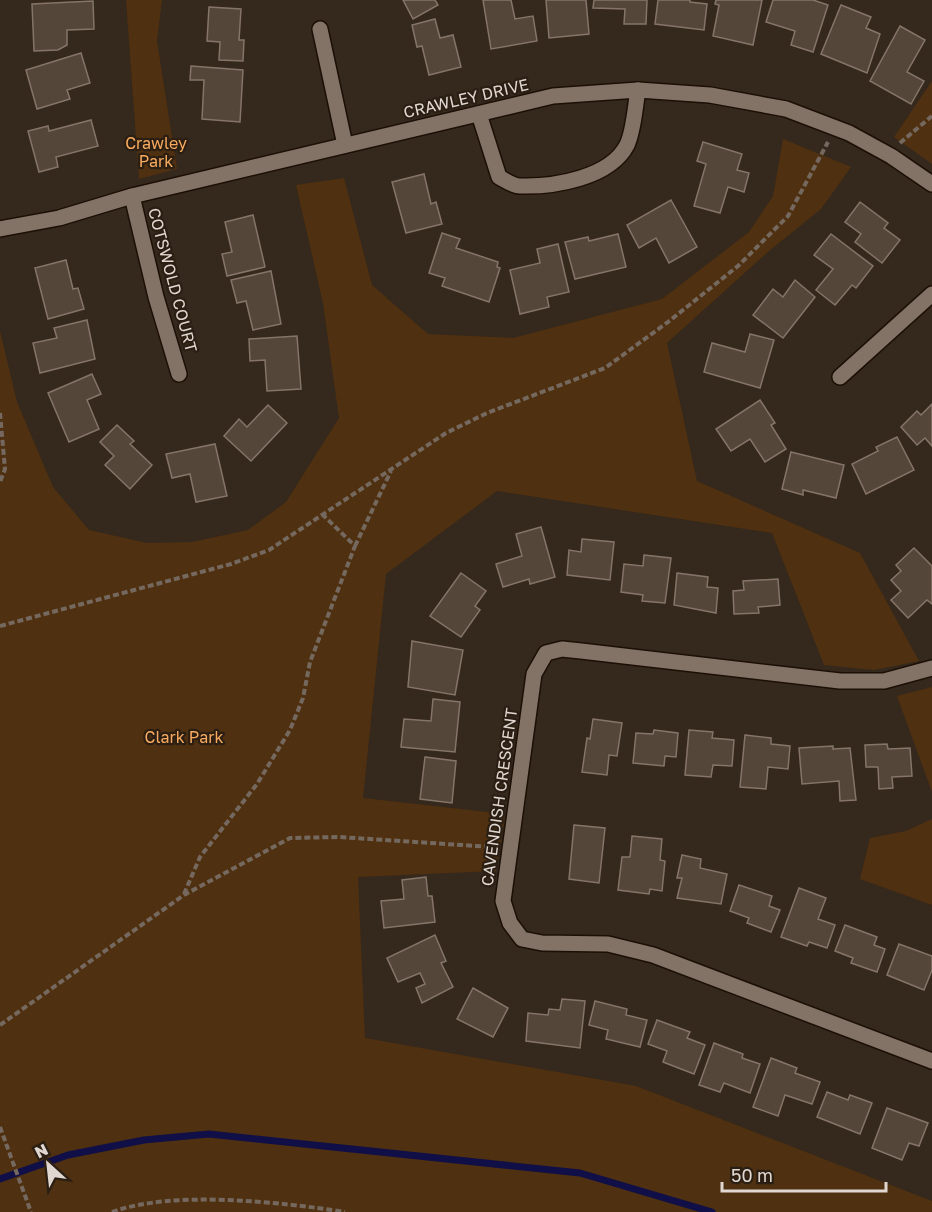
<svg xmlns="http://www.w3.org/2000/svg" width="932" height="1212" font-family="'Golos Text',sans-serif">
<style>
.green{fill:#4f3010}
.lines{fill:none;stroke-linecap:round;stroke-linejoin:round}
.stream{stroke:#110f47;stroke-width:7}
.building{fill:#544639;stroke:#847568;stroke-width:1.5}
.minor-casing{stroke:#1c1006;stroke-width:18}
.path{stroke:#75695f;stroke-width:4;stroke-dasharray:6 3;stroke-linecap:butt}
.minor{stroke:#837366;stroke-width:15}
.labels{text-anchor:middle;stroke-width:4.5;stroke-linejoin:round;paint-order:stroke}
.street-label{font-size:16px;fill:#e0d7d0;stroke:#2b1e13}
.park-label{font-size:16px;fill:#f8ab5e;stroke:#2b1e13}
</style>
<rect width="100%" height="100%" fill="#35281c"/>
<g class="green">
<polygon points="126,0 162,0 157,41 177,169 139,179"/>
<polygon points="932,81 932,164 894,137"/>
<polygon points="783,139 851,167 821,209 769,251 667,343 697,481 860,553 919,661 874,670 824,665 772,533 497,491 386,574 363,798 505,814 496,871 358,877 365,1038 636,1086 932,1201 932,1212 0,1212 0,331 17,402 53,487 89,530 147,543 192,542 248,530 286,502 339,418 323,303 296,185 344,178 372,285 428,334 513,338 662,299 749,232 773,196"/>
<polygon points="932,687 932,792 897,696"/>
<polygon points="932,819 932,905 860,879 870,838 906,831"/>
</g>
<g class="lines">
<polyline class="stream" points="0,1179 68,1155 144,1140 209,1134 580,1173 712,1212"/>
</g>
<g class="building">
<polygon points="403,0 435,0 438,5 413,19"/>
<polygon points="483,0 511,0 515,19 533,16 537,41 491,49"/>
<polygon points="546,0 586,0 589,34 549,38"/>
<polygon points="594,0 647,0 646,24 624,24 625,9 593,8"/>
<polygon points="658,0 690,0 690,2 707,4 704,30 655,24"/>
<polygon points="716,0 762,0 753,45 713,36 719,5 715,4"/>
<polygon points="773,0 813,0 828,5 813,52 791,45 795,31 766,22"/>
<polygon points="93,1 94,29 67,30 67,45 58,50 34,51 32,4"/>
<polygon points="841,5 871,17 866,28 880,34 867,73 821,54"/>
<polygon points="209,7 241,9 239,40 244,40 243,61 219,60 220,42 207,41"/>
<polygon points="435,19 440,38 453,35 461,67 429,75 422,46 417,47 412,25"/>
<polygon points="900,26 925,40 907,72 924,81 911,104 870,81"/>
<polygon points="81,53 90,83 67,90 70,99 37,109 26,70"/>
<polygon points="191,66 243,70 240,122 202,119 204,80 190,80"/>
<polygon points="91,120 98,146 56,157 58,167 39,172 28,131 48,126 49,131"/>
<polygon points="703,142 742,154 737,170 749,173 744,192 728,187 720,213 694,206 706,164 697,161"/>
<polygon points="424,174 431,204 436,202 442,224 406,233 392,182"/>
<polygon points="671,200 697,247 669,263 656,238 639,248 627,225"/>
<polygon points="860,202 888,223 884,228 900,240 882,263 855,242 861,234 845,222"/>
<polygon points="253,215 265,267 227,276 222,254 232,252 225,222"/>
<polygon points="442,233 460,239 456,248 498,262 497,267 500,268 489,302 442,286 445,278 429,273"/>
<polygon points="618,234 626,267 575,279 565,242 588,237 589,241"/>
<polygon points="831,234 873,266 856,288 852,285 835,305 816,290 833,269 814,255"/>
<polygon points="558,244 569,292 547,297 549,307 520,314 510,270 540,263 537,249"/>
<polygon points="66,260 73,289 78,288 84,309 48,319 35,268"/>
<polygon points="271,271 281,324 253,330 246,301 237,303 231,280"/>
<polygon points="795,280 815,297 783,338 753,315 773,289 783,297"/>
<polygon points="87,320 95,359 40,373 33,343 57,338 54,328"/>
<polygon points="750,334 774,340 760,388 704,372 712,343 745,352"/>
<polygon points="297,336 301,389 267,391 265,360 250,361 249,339"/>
<polygon points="92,374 101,394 87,400 99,429 69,442 48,393"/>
<polygon points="760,400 775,423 771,425 786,449 765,462 750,439 731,451 716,429"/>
<polygon points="932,404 932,446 925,438 917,445 901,427 917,411 921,415"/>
<polygon points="268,405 287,423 251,461 224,436 239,419 247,427"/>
<polygon points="117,425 134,441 130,444 152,465 130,489 105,465 114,456 100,442"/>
<polygon points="897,437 914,470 866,494 852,464 878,451 876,447"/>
<polygon points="215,444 227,496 196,502 190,474 172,478 166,454"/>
<polygon points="791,452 844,465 836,498 803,490 803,495 782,489"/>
<polygon points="541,527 555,577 530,584 529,579 503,587 496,564 522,556 516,534"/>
<polygon points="582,539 614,542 610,580 567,575 569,550 581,552"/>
<polygon points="914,548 932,566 932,604 927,600 908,618 891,600 901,591 891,580 901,571 896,565"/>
<polygon points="644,555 671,558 665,603 642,601 643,595 621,592 624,564 643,566"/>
<polygon points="461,573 486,591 475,606 480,610 461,637 430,616"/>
<polygon points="677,573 708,577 707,587 718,588 716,613 674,605"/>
<polygon points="778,579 780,605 758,607 759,613 734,614 733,591 744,590 743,581"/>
<polygon points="412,641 463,650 455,695 408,687"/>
<polygon points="433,699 460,702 455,752 401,747 404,719 431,721"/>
<polygon points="593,719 622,723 617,756 609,755 607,775 582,772 587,738 590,739"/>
<polygon points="654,730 678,733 676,757 665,756 664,766 633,763 636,733 653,734"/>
<polygon points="689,730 713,732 712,738 734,740 732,766 713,765 711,777 685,775"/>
<polygon points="745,735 771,738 771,744 790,746 788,769 768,767 766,789 740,787"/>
<polygon points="887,744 888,749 910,748 912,776 892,777 893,788 879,789 878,767 866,767 865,745"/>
<polygon points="833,746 833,749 850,748 856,800 840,801 839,781 802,784 799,748"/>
<polygon points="425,757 456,761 452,803 420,799"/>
<polygon points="574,825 605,828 599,883 569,879"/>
<polygon points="632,836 662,839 660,860 665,861 662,891 650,889 649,894 618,890 622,857 630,857"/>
<polygon points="682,855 701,859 700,868 727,874 721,904 677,898 682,878 677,878"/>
<polygon points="426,877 428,896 432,896 435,922 384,928 381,901 404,899 402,880"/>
<polygon points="739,885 772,896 769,906 780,910 771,932 747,923 749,918 730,911"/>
<polygon points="799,888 826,898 818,919 835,925 827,948 809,942 807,946 781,937"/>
<polygon points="845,925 877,937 874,945 885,949 877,972 851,963 853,958 835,951"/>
<polygon points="435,935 446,961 441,963 453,987 422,1003 416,988 425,984 420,973 398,982 387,958"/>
<polygon points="899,944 932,956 932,970 924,990 887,975"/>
<polygon points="473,988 508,1008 493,1037 457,1019"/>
<polygon points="562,999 585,1001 580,1048 526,1041 528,1013 548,1015 549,1009 560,1010"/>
<polygon points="595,1001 627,1009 626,1015 647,1020 640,1047 606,1039 608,1030 589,1025"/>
<polygon points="657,1020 690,1032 687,1038 705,1045 694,1074 663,1062 667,1051 648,1044"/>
<polygon points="714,1043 743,1054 742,1058 760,1064 750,1093 724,1083 720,1092 699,1085"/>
<polygon points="771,1058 797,1068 795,1073 820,1082 812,1104 785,1095 778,1116 753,1107"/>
<polygon points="827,1092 848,1100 850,1095 872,1103 860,1134 817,1117"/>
<polygon points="887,1108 928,1123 919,1146 909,1143 902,1160 872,1148"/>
</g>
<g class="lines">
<defs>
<g id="minor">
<polyline points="320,29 345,145"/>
<path d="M479,114L499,177C505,180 513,186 520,186C554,187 610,178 627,145C634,130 635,107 638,90"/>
<polyline points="132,196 156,297 179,374"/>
<polyline points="0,229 59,218 132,196 553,96 638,90 710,95 786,109 849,133 891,156 932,184"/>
<polyline points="840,377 932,294"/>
<polyline points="932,668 884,681 840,681 581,651 562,649 546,653 534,674 503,901 510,923 522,939 542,943 608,944 653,955 932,1061"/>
</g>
</defs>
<use href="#minor" class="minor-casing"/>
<g class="path">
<polyline points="900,143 932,116"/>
<polyline points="0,413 5,469 0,482"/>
<polyline points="355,546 391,471"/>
<polyline points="0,626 231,564 269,550 446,433 487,413 605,368 668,322 738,266 788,216 828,142"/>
<polyline points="184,894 200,857 257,784 290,730 303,698 310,662 355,546 323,515"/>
<polyline points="0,1025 184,895 290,838 339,837 492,847"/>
<polyline points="0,1127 31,1212"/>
<path d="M112,1212C172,1190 281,1202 345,1212"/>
</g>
<use href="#minor" class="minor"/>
</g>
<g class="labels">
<g class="street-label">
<text transform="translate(466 98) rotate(-13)" y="6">CRAWLEY DRIVE</text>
<text transform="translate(173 280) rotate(75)" y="6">COTSWOLD COURT</text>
<text transform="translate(499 797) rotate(-82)" y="6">CAVENDISH CRESCENT</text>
</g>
<g class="park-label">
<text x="156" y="149">Crawley<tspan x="156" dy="18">Park</tspan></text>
<text x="184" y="743">Clark Park</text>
</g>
</g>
<g transform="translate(48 1164) rotate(333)" stroke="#2b1e13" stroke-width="4.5" paint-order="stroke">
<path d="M0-4.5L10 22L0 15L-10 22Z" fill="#e0d7d0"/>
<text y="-9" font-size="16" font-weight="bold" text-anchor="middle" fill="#e0d7d0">N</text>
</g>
<path d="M722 1182v9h164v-9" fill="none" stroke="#e0d7d0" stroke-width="3"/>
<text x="731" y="1182" font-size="18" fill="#e0d7d0" stroke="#2b1e13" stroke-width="4.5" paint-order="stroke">50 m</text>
</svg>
